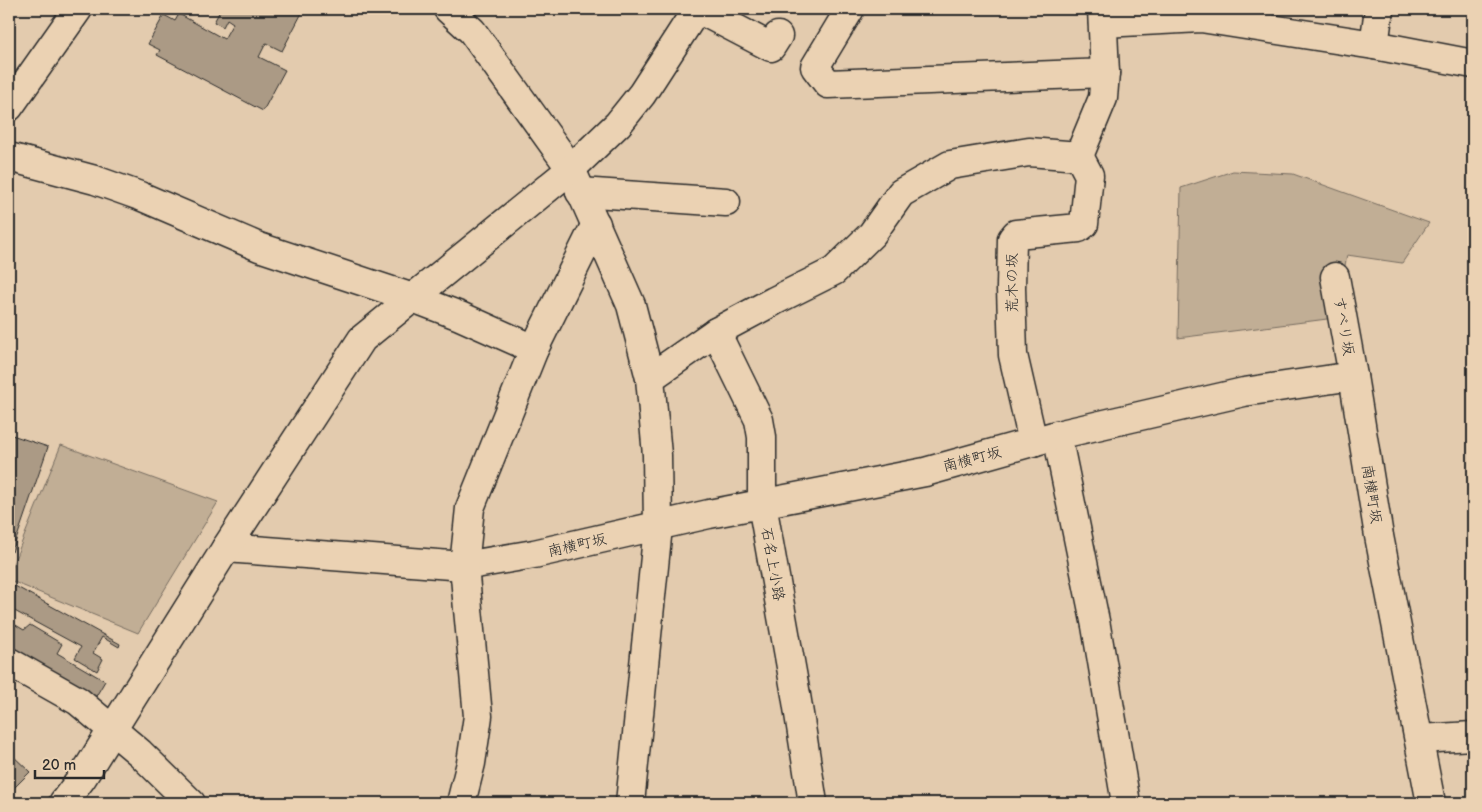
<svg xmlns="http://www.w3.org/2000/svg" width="1482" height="812" font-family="'Balsamiq Sans','Klee One',sans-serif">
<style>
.green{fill:#c1ae95;stroke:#766c60}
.building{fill:#ab9a85;stroke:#2b2b2b}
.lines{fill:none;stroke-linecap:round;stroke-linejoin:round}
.minor-casing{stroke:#2b2b2b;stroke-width:31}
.minor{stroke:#ebd2b3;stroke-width:28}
.labels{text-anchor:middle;stroke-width:4;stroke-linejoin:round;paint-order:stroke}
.street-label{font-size:15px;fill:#2b2b2b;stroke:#ebd2b3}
</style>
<rect width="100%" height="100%" fill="#e3cbae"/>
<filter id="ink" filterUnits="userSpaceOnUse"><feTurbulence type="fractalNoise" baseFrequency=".02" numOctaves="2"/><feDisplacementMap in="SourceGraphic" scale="10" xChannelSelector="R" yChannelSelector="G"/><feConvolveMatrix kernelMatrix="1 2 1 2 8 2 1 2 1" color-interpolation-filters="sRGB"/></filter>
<g filter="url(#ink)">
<g class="green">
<polygon points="1233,171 1293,174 1429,223 1402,263 1347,255 1335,318 1178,338 1181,188"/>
<polygon points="61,445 218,502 138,633 9,580 9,574"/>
</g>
<g class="building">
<polygon points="221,9 304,9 282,51 266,43 259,57 285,70 263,111 157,55 160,50 148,44 164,15 175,21 179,14 224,39 233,23 227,19 223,27 214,22"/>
<polygon points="9,434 48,447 12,552 9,550"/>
<polygon points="15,586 120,644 119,647 102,637 93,653 103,659 97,671 75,658 81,647 9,608 9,597"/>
<polygon points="9,621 24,630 30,625 62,644 57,653 105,681 92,703 9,654"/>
<polygon points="11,754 30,772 9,793 9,757"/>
</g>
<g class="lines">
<defs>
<g id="minor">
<polyline points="448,9 472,31 571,169 631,305 650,378 657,455 658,527 630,803"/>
<polyline points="698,9 771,47 778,36"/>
<polyline points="850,9 815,67 828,84 1105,73 1102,9"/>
<polyline points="1103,23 1201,18 1374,45 1473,64"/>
<polyline points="1374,45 1379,9"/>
<polyline points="9,107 78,9"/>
<polyline points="9,157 95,180 140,196 259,247 413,298 460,316 534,349"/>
<polyline points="580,192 726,202"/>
<polyline points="1335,277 1353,376"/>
<polyline points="716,332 759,420 762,437 762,504 796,695 813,803"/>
<polyline points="650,378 716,332 774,301 834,271 872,234 901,193 950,165 1029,152 1079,156 1103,98 1105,73"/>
<polyline points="1057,435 1096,626 1126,803"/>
<polyline points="1033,442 1013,355 1011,288 1012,239 1016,234 1079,228 1084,224 1089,175 1079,156"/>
<polyline points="226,548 464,566 534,554 709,514 925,472 1057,435 1244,392 1353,376 1379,536 1431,803"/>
<polyline points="9,662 78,701 140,753 191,803"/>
<polyline points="1419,739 1473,736"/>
<polyline points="63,803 82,778 226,548 362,339 571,169 618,124 642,94 697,9"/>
<polyline points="461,803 471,763 478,716 464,566 470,508 534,349 596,224"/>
</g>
</defs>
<use href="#minor" class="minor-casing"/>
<use href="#minor" class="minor"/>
</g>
</g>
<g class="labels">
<g class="street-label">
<text transform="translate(1012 283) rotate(-90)" y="5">荒木の坂</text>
<text transform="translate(1344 326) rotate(80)" y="5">すべり坂</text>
<text transform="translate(972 459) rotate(-15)" y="5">南横町坂</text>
<text transform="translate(1372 494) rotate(81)" y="5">南横町坂</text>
<text transform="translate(577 545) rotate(-13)" y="5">南横町坂</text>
<text transform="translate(773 564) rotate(80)" y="5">石名上小路</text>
</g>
</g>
<rect width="1482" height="812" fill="none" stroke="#ebd2b3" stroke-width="30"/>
<rect x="15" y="15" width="1452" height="782" fill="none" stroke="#2b2b2b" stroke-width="2" filter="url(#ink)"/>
<path d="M35 770v8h69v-8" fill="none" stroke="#2b2b2b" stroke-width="2.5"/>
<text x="42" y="770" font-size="15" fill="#2b2b2b" stroke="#ebd2b3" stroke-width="4" paint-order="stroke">20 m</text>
</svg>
